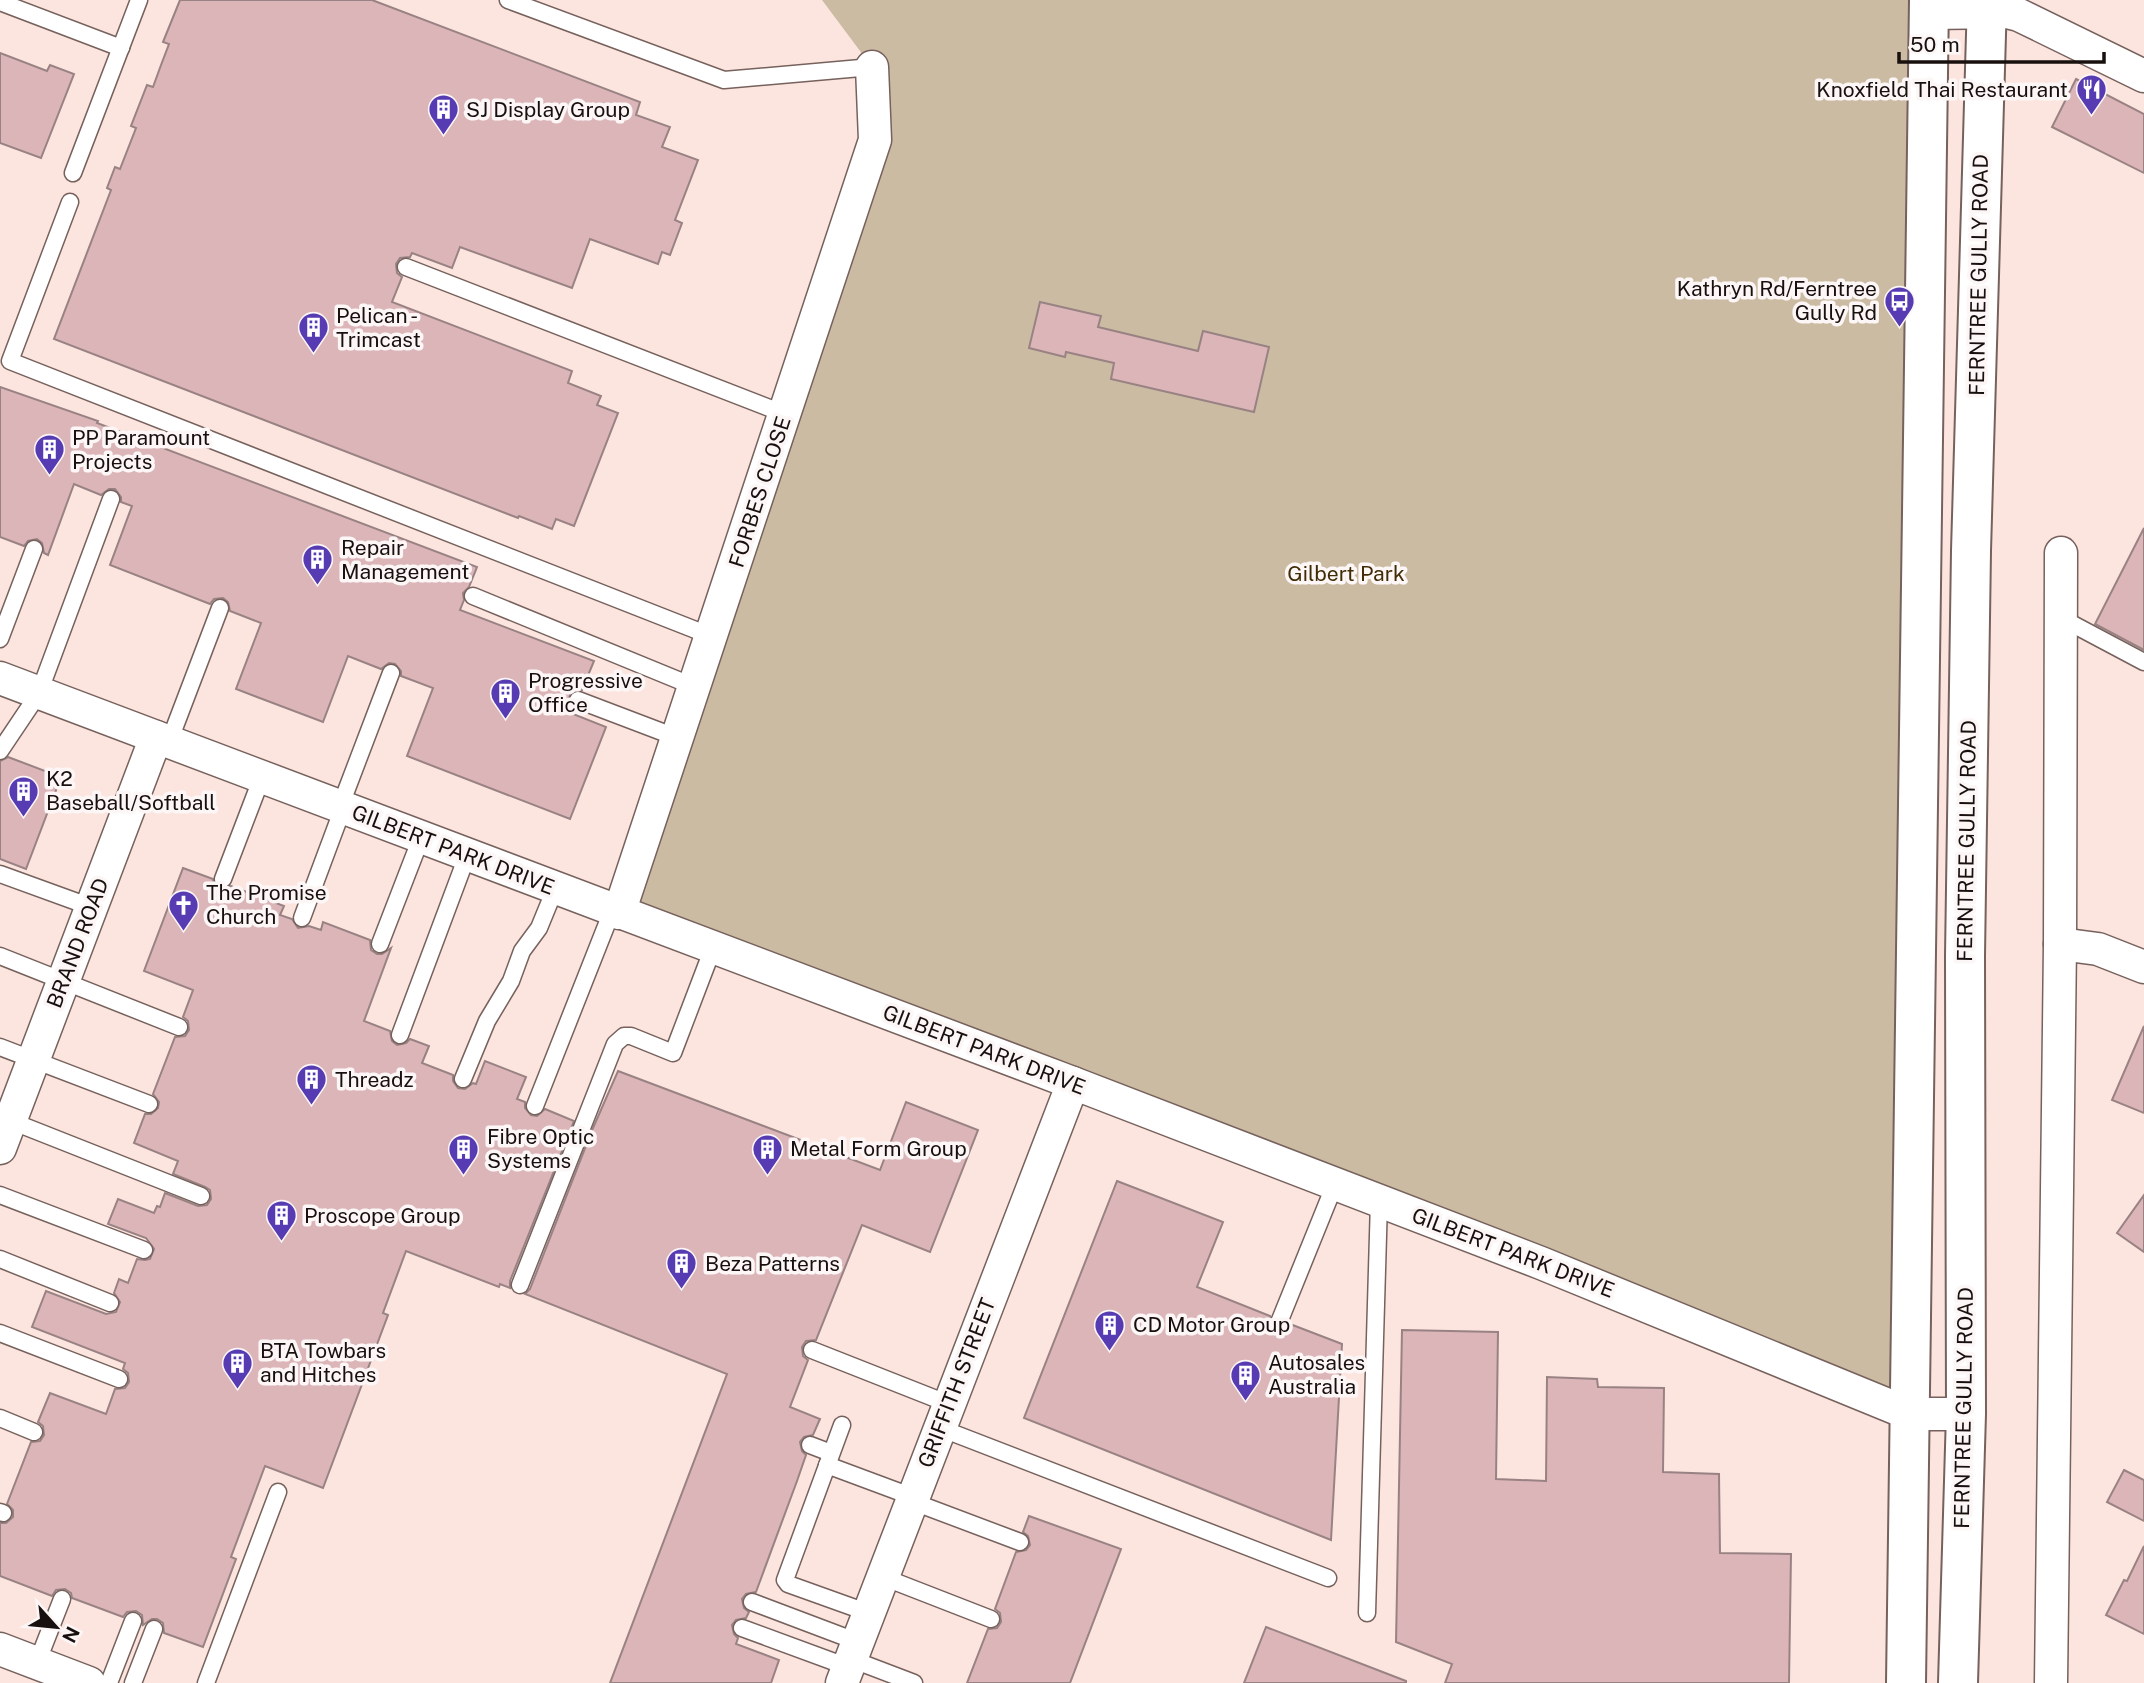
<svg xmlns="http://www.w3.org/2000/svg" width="2144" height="1683" font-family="'Public Sans',sans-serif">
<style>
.green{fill:#cbbba2}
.building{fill:#dbb5b8;stroke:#998283;stroke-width:2}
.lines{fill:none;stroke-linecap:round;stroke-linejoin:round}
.service-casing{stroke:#76615c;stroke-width:19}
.minor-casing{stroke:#76615c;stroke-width:35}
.primary-casing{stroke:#76615c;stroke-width:42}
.service{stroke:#fff;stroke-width:16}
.minor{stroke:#fff;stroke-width:32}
.primary{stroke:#fff;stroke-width:38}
.labels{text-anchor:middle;stroke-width:7;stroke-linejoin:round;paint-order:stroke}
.poi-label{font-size:21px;fill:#18100e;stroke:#fcf7f6;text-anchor:start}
.street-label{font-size:21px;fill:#18100e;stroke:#fcf7f6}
.park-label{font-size:21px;fill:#3f2b05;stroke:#fcf7f6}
</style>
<rect width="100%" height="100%" fill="#fde5df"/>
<polygon class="green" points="822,0 1929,0 1910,1414 619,913 875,140 872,67"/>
<g class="building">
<polygon points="180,0 372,0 640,102 636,115 670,127 662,147 698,160 675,220 682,223 670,255 662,252 658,264 590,239 572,288 460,247 452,268 412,253 410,257 400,258 396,264 397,273 402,277 392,302 572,371 568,383 601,396 597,405 618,413 574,526 556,519 552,529 519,516 518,518 54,339 111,190 107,188 115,167 120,169 136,128 131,126 147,85 153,87 161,65 169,44 163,42"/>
<polygon points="0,53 47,71 50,65 74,74 41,158 0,143"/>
<polygon points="2076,79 2144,114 2144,173 2052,127"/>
<polygon points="1040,302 1101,316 1098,327 1198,351 1203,331 1269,347 1254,412 1111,379 1114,363 1066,352 1065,357 1029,348"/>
<polygon points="0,387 98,421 97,423 477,567 469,587 463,593 464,600 460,610 594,661 582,690 571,692 568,702 574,710 573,714 606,727 570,819 407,756 433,688 401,676 401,671 395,664 389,663 381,669 348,656 323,722 236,689 261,623 230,611 228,602 223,598 214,599 210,604 110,565 132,506 121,502 121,497 115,489 109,489 101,495 74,484 48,555 44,553 42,543 37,539 28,541 24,546 0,537"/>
<polygon points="2144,528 2144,650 2095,624"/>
<polygon points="8,757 61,777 26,869 0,859 0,761"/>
<polygon points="183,868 213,879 214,885 220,889 231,886 284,906 280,915 292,919 298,928 309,926 321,930 323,922 370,940 371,950 377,954 382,954 391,948 364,1021 390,1031 392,1041 397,1045 406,1043 410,1039 429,1046 422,1063 453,1075 453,1081 458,1088 465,1089 473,1083 476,1084 485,1061 526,1077 517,1099 525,1102 525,1108 531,1115 537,1116 545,1109 574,1121 510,1281 510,1288 500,1284 499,1287 406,1251 383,1313 388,1315 323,1488 265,1466 231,1557 236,1559 203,1647 164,1633 163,1623 157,1619 152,1619 143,1625 142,1615 136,1611 127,1612 123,1617 72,1598 71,1593 65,1589 56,1590 52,1596 0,1576 0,1523 6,1523 13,1517 13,1510 7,1504 31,1442 40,1441 44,1435 43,1426 38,1422 50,1393 106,1414 115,1389 125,1388 129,1382 128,1373 123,1369 125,1363 32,1327 46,1291 106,1314 116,1312 120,1302 114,1293 119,1279 128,1283 137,1259 145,1260 150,1259 154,1249 146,1238 108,1224 118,1199 154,1213 157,1206 160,1207 165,1193 198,1206 207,1205 211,1199 210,1190 205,1187 173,1174 178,1161 134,1143 145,1114 151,1114 158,1108 159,1102 153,1094 175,1037 185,1036 189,1030 188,1021 183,1017 193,990 144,971"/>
<polygon points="2144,1026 2144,1113 2112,1100"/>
<polygon points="618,1071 880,1170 906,1102 978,1130 930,1252 862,1225 816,1340 806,1341 802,1347 803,1356 808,1360 790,1407 820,1419 813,1435 804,1437 800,1442 802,1451 806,1455 797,1481 756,1592 746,1594 742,1599 744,1608 749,1612 746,1618 736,1620 732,1625 734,1634 738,1638 736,1644 779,1660 771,1683 610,1683 727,1374 525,1294 530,1289 593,1128"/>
<polygon points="1117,1181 1223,1222 1197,1287 1270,1316 1271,1326 1277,1330 1286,1329 1290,1324 1342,1344 1331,1540 1024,1418"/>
<polygon points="2144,1195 2144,1252 2117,1233"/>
<polygon points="1402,1330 1498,1332 1496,1479 1546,1481 1547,1377 1597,1379 1598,1387 1664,1388 1663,1472 1719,1474 1720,1553 1791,1554 1789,1683 1445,1683 1452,1664 1396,1642"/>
<polygon points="2124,1470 2144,1480 2144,1521 2107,1502"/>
<polygon points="1029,1516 1121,1549 1070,1683 967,1683 988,1629 997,1628 1001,1622 1000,1613 995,1609 1016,1552 1026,1550 1030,1545 1028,1536 1023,1532"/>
<polygon points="2144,1546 2144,1634 2106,1615 2124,1580 2127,1581"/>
<polygon points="1266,1627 1406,1681 1406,1683 1244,1683"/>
</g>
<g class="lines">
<defs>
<g id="service">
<polyline points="508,0 724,80 872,67"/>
<polyline points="0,2 121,48"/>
<polyline points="73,173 139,0"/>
<polyline points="70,202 10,361 711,636"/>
<polyline points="406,267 785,414"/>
<polyline points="473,596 695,687"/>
<polyline points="2063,619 2144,662"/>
<polyline points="0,639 34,549"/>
<polyline points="578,700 678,738"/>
<polyline points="169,742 220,608"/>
<polyline points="0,751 39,693 111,499"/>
<polyline points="340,807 391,673"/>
<polyline points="0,874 91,907"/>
<polyline points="223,879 262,777"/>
<polyline points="302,918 343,808"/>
<polyline points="380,944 421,838"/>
<polyline points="0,956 179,1027"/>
<polyline points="400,1035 467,856"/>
<polyline points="0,1047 149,1104"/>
<polyline points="463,1079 487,1021 511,981 522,951 539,928 555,889"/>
<polyline points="535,1106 612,911"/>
<polyline points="6,1119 201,1196"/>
<polyline points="0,1195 144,1250"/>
<polyline points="0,1259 110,1303"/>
<polyline points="520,1285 615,1044 624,1036 631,1036 673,1053 713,948"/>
<polyline points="1280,1320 1335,1184"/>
<polyline points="0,1333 119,1379"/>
<polyline points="812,1350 949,1404"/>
<polyline points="0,1418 34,1432"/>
<polyline points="842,1425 785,1580 788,1584 869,1613"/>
<polyline points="940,1428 1328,1578"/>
<polyline points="810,1445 831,1453"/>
<polyline points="827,1465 913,1497"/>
<polyline points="911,1501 1020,1542"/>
<polyline points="0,1512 3,1513"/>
<polyline points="883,1577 991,1619"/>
<polyline points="752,1602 858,1642"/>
<polyline points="1367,1613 1379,1201"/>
<polyline points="742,1628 848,1667"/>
<polyline points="851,1659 914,1683"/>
<polyline points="37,1663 62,1599"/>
<polyline points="109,1683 133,1621"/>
<polyline points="133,1683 154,1629"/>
<polyline points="206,1683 278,1492"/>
</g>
<g id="minor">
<polyline points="1930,13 2007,12 2019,15 2144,76"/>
<polyline points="0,678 1073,1083 1541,1263 1910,1414 1966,1414"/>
<polyline points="619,913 875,140 872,67"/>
<polyline points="2060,944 2098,949 2144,967"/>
<polyline points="0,1148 156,737"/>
<polyline points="0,1649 89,1683"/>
<polyline points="842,1683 1073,1083"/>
<polyline points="2051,1683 2060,944 2061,553"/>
</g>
<g id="primary">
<polyline points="1906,1683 1929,0"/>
<polyline points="1958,1683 1966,1414 1965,956 1971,551 1987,0"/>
</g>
</defs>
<use href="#service" class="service-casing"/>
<use href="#minor" class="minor-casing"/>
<use href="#primary" class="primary-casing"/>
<use href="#service" class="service"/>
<use href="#minor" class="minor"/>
<use href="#primary" class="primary"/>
</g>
<defs>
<symbol id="restaurant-pin" viewBox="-11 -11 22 30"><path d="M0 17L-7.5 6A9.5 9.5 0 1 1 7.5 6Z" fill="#563bb3" stroke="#fcf7f6"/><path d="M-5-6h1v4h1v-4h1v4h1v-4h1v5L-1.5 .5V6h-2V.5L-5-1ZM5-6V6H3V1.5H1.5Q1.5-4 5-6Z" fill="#fff"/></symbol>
<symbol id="building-pin" viewBox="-11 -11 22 30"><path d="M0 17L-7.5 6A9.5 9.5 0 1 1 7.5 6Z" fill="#563bb3" stroke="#fcf7f6"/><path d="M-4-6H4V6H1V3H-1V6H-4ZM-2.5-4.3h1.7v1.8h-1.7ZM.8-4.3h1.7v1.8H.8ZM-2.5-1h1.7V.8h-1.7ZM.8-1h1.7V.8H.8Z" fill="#fff"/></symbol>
<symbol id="bus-pin" viewBox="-11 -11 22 30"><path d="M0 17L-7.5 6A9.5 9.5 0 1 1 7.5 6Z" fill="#563bb3" stroke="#fcf7f6"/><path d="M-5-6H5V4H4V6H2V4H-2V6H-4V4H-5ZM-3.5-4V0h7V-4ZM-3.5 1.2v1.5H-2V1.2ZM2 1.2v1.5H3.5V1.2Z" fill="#fff"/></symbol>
<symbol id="church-pin" viewBox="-11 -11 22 30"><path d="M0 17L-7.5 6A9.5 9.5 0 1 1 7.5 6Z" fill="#563bb3" stroke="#fcf7f6"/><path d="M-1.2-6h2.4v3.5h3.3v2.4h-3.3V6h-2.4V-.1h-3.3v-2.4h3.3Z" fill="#fff"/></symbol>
</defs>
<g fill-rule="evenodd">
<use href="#restaurant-pin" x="2074" y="72" width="35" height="47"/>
<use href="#building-pin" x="426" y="92" width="35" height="47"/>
<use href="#bus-pin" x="1882" y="284" width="35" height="47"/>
<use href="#building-pin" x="296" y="310" width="35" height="47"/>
<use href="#building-pin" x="32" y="432" width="35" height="47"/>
<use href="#building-pin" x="300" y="542" width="35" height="47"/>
<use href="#building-pin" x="488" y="676" width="35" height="47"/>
<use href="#building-pin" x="6" y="774" width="35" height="47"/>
<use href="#church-pin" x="166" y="888" width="35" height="47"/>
<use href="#building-pin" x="294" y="1062" width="35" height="47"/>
<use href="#building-pin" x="446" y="1132" width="35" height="47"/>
<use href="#building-pin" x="750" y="1132" width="35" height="47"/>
<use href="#building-pin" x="264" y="1198" width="35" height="47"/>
<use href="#building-pin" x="664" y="1246" width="35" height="47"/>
<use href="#building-pin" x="1092" y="1308" width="35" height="47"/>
<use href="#building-pin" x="220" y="1346" width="35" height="47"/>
<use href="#building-pin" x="1228" y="1358" width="35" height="47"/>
</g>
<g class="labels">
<g class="poi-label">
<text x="2068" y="97" text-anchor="end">Knoxfield Thai Restaurant</text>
<text x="466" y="117">SJ Display Group</text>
<text x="1877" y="296" text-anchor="end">Kathryn Rd/Ferntree<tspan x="1877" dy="24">Gully Rd</tspan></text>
<text x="336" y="323">Pelican -<tspan x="336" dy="24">Trimcast</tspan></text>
<text x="72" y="445">PP Paramount<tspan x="72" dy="24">Projects</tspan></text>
<text x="341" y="555">Repair<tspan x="341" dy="24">Management</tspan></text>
<text x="528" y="688">Progressive<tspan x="528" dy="24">Office</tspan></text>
<text x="46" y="786">K2<tspan x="46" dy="24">Baseball/Softball</tspan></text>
<text x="206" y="900">The Promise<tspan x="206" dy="24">Church</tspan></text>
<text x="335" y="1087">Threadz</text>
<text x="487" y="1144">Fibre Optic<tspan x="487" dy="24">Systems</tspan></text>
<text x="790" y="1156">Metal Form Group</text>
<text x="304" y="1223">Proscope Group</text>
<text x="705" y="1271">Beza Patterns</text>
<text x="1133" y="1332">CD Motor Group</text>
<text x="260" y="1358">BTA Towbars<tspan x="260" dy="24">and Hitches</tspan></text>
<text x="1268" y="1370">Autosales<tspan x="1268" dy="24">Australia</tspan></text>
</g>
<g class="street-label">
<text transform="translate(1979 275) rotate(-89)" y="7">FERNTREE GULLY ROAD</text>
<text transform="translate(760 492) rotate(-72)" y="7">FORBES CLOSE</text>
<text transform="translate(1967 841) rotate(-89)" y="7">FERNTREE GULLY ROAD</text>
<text transform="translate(453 850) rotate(21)" y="7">GILBERT PARK DRIVE</text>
<text transform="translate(78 943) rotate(-69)" y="7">BRAND ROAD</text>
<text transform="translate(984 1050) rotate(21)" y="7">GILBERT PARK DRIVE</text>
<text transform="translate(1513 1253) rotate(21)" y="7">GILBERT PARK DRIVE</text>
<text transform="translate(957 1383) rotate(-69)" y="7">GRIFFITH STREET</text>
<text transform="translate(1964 1408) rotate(-89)" y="7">FERNTREE GULLY ROAD</text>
</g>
<g class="park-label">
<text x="1346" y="581">Gilbert Park</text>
</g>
</g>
<g transform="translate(56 1627) rotate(117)" stroke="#fcf7f6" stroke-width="5" paint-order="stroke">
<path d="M0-5L12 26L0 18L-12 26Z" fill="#18100e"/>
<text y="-10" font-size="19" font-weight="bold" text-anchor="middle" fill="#18100e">N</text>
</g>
<path d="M1899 52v10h205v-10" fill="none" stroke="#18100e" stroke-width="3.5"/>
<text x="1910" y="52" font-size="21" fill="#18100e" stroke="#fcf7f6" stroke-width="5" paint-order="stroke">50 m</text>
</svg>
